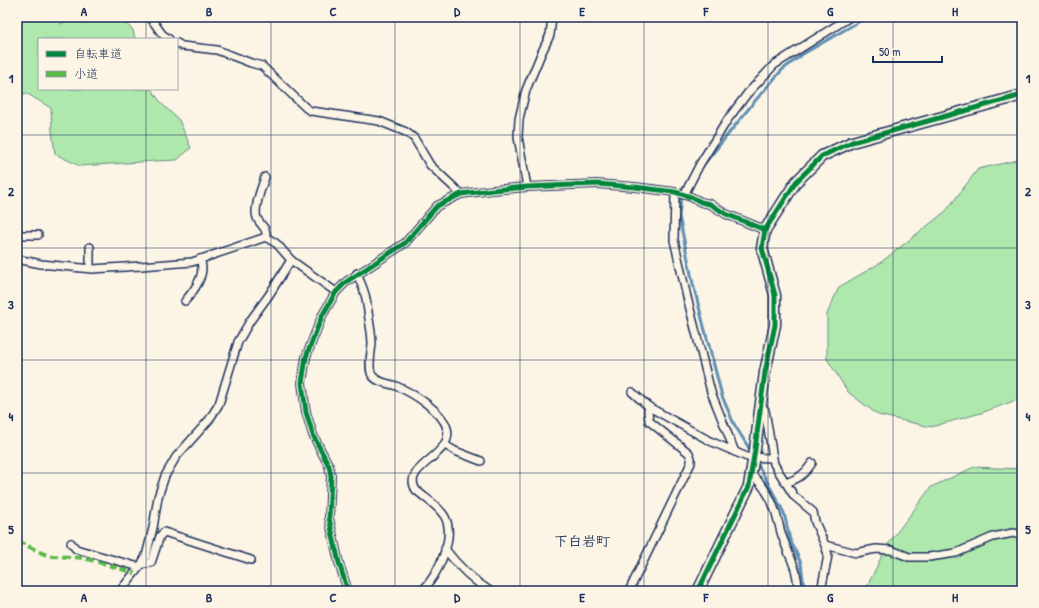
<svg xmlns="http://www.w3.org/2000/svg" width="1039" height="608" font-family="'Patrick Hand','Klee One',sans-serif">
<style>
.green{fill:#afe8ac;stroke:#658c85}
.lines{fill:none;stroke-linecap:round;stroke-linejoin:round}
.stream{stroke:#5e90b3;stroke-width:3}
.street-casing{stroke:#1b2f5e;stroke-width:10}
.secondary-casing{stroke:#1b2f5e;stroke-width:13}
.street{stroke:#fcf5e5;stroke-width:7}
.secondary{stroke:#fcf5e5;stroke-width:10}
.quiet{stroke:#58b947;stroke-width:4;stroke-dasharray:8 4;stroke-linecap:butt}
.cycleway-casing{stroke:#fcf5e5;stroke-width:8}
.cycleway{stroke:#00873e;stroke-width:5}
.grid{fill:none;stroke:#1b2f5e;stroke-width:1;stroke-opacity:0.55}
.labels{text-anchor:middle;stroke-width:4;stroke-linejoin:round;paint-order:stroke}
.quarter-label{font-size:14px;font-weight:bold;fill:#1b2f5e;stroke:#fcf5e5}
.neatline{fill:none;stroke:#1b2f5e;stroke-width:1.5}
.grid-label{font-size:13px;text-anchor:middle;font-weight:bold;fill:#1b2f5e}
</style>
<rect width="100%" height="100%" fill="#fcf5e5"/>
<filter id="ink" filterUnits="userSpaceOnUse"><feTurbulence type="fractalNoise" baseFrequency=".025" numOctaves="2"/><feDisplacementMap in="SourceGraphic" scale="8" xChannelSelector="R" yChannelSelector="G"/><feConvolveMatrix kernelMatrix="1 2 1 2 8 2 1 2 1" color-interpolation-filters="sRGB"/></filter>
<g filter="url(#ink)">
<g class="green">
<polygon points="17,17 57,17 61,24 74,17 112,17 124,22 133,30 135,39 39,39 39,89 151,89 162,104 179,120 191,148 177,160 156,161 80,166 55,154 52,131 51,108 26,93 17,97"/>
<polygon points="1022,159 1022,398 981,413 931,427 878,415 848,392 827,359 827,314 839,287 880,263 946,211 978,169"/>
<polygon points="974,467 1022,469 1022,591 865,591 886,547 931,487"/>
</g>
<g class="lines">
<g class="stream">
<polyline points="701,168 754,102 782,70 803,54 867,17"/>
<polyline points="683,194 681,198 679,216 693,284 722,396 734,424 752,453"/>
<polyline points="756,461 784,513 790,540 801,563 804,587 804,591"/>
</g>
<defs>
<g id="street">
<polyline points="150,17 162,34 169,39"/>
<polyline points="177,43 182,46 217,50 251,63 262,66 306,108 311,111 379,121 406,132 414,138 430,165 461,194"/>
<path d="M265,177C262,187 253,208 257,218C260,226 267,226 266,237"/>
<polyline points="527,187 518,137 519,119 526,90 541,54 550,35 552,17"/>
<polyline points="675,192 674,240 687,297 711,392 735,452"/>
<polyline points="684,195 700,164 728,119 747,94 774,65 850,17"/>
<polyline points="17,235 38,235"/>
<polyline points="90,247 90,268"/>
<polyline points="17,259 41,264 92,269 141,266 192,262 266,237 277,244 291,260 336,292"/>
<path d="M357,273C360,282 365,291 366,299C367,303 367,307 368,311C369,322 372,333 372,344C371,352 368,369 372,375C377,383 389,383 396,386C413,393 442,411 447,428C455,456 400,466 416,490C426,499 438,505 445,517C456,538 437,576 422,591"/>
<path d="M185,301C194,291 207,274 200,259"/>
<polyline points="632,392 649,407 710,441 747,457 772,458"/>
<polyline points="761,406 765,410 774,464 794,496 813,512 815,522 825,545 828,555 821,591"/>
<polyline points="445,445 455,451 481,461"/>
<path d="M751,474C765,486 774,502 778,521C780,528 781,534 784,541C791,561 798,569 798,591"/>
<path d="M786,483C799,478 804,475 812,463"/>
<polyline points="71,543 76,549 139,567"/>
<polyline points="825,545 856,553 876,549 891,550 909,557 929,557 956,553 993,537 1013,533 1022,535"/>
<path d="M445,549C458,566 472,580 490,591"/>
<polyline points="142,564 151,563 160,536 164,532 251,560"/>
<polyline points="120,591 141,565 146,556 153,528 158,497 165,476 176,457 209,420 219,404 238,342 250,321 269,295 291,260"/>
<polyline points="348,591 339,563 329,518 331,476 329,466 313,435 306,412 302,383 306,357 322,316 336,292 346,282 405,243 437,206 461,194 493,190 527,187 597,184 635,187 675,192 691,197 701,202 710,204 726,214 765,230"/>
<polyline points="629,591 691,463 691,458 689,453 649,421 648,411 649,407"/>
</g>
<polyline id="secondary" points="698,591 749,486 755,449 765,372 775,325 775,295 762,248 765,230 796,182 822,156 852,142 1022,95"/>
</defs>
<use href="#street" class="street-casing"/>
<use href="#secondary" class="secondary-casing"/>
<use href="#street" class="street"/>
<use href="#secondary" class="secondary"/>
<polyline class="quiet" points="17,542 22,543 44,554 53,556 84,558 135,573"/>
<defs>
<g id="cycleway">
<polyline points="348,591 339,563 329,518 331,476 329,466 313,435 306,412 302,383 306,357 322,316 336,292 346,282 405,243 437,206 461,194 493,190 527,187 597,184 635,187 675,192 691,197 701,202 710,204 726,214 765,230"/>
<polyline points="698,591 749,486 755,449 765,372 775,325 775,295 762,248 765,230 796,182 822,156 852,142 1022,95"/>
</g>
</defs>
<use href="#cycleway" class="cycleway-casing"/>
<use href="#cycleway" class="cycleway"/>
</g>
</g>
<path class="grid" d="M146,17V39M271,17V591M395,17V591M520,17V591M644,17V591M768,17V591M893,17V591M146,89V591M17,135H1022M17,248H1022M17,360H1022M17,473H1022"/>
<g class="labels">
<g class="quarter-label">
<text x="582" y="546">下白岩町</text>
</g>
</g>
<rect width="1039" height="608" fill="none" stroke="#fcf5e5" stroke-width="44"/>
<rect x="38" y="38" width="140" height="52" fill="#fcf5e5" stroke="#a2a6af"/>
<rect x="46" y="51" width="20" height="6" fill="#00873e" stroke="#a2a6af"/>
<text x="74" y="58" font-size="12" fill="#1b2f5e">自転車道</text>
<rect x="46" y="71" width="20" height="6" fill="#58b947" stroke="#a2a6af"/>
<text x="74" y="78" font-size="12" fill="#1b2f5e">小道</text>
<path d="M873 56v6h69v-6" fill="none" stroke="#1b2f5e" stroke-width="2"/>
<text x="879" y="56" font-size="12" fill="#1b2f5e" stroke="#fcf5e5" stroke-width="3" paint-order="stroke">50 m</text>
<rect x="22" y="22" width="995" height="564" class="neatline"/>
<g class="grid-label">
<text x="84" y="16">A</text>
<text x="209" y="16">B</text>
<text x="333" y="16">C</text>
<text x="457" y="16">D</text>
<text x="582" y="16">E</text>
<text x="706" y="16">F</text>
<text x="830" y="16">G</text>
<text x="955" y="16">H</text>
<text x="11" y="83">1</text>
<text x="1028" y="83">1</text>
<text x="11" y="196">2</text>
<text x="1028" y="196">2</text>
<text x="11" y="309">3</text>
<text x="1028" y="309">3</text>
<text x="11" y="421">4</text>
<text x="1028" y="421">4</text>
<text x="11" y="534">5</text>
<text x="1028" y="534">5</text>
<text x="84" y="602">A</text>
<text x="209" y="602">B</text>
<text x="333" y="602">C</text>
<text x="457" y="602">D</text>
<text x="582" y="602">E</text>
<text x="706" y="602">F</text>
<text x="830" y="602">G</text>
<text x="955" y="602">H</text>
</g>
</svg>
